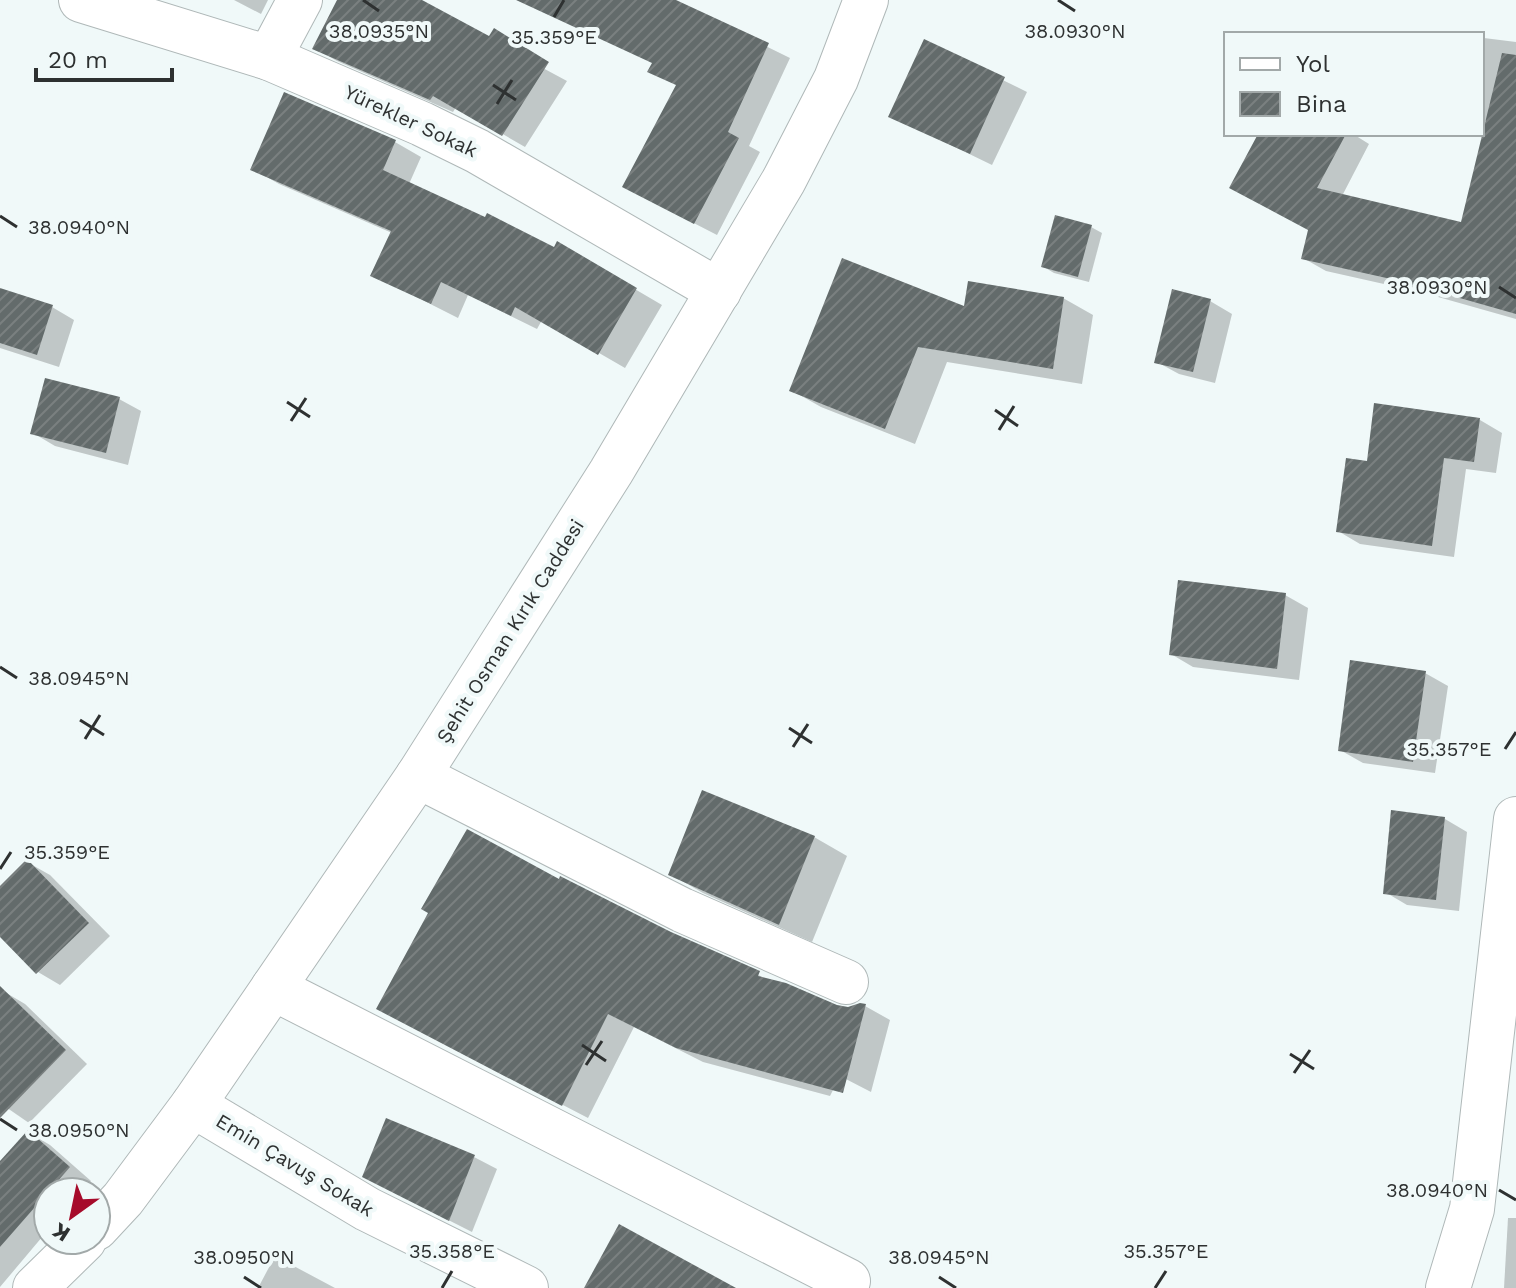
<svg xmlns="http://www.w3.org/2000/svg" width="1516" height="1288" font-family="'Work Sans',sans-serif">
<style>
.shadow{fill:#0003}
.building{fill:url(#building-hatch)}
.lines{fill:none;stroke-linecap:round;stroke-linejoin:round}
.minor-casing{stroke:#afb8b8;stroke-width:46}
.minor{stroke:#fff;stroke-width:44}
.ticks{fill:none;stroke:#2e3131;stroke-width:3}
.labels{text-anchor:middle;stroke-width:8;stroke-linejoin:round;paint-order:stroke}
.street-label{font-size:20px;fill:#2e3131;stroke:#f0f9f9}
.ticks-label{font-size:20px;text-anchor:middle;fill:#2e3131;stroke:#f0f9f9;stroke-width:8;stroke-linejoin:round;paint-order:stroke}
</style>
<defs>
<pattern id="building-hatch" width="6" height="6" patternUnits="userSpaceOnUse" patternTransform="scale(2)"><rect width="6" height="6" fill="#636b6b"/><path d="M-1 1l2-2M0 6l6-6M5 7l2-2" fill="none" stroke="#7a8080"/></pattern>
</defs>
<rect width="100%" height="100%" fill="#f0f9f9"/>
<g class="shadow">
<polygon points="234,0 268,0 261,14"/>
<polygon points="339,0 416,0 567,81 525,147 456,107 453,112 337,61 314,48"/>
<polygon points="559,0 671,0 790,58 749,146 760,152 717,235 647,199 689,82"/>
<polygon points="1484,38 1516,42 1516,319 1424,293 1326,271 1303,258 1310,230 1260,134 1353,134 1369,144 1342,196 1462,224 1488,122 1482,119"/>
<polygon points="925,42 1027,92 992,165 891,116"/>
<polygon points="285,95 395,142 421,157 409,184 554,249 558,244 662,305 625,368 542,320 537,329 468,295 458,318 373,275 392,233 279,184 253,169"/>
<polygon points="1091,227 1102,233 1089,282 1054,273 1044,267"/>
<polygon points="0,290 52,307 74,320 59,367 0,348"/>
<polygon points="1063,298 1093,315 1082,384 947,362 915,444 821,407 791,390 965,309"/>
<polygon points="1210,301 1232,314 1215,383 1179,374 1157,362"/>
<polygon points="119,399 141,411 128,465 55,446 33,433"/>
<polygon points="1480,420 1502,433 1496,473 1466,469 1454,557 1360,544 1338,531 1368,463"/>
<polygon points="1285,595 1308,608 1299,680 1193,667 1171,654"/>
<polygon points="1425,673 1448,686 1435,773 1363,763 1340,750"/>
<polygon points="1445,819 1467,832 1459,911 1407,905 1385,892"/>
<polygon points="814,837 847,856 812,942 703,893 670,874"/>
<polygon points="27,862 50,875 110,936 60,985 38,972 0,934 0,889"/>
<polygon points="559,881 773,982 836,1007 848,1009 860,1005 865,1006 890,1020 871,1092 840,1076 830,1096 703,1062 634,1027 588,1118 403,1022"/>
<polygon points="3,991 25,1004 87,1064 29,1123 0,1103 0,994"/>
<polygon points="28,1132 50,1145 91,1181 82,1192 48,1192 48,1230 0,1287 0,1164"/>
<polygon points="474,1157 497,1169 472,1232 387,1189"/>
<polygon points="1508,1218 1516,1218 1516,1288 1504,1288"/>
<polygon points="275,1256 335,1288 258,1288"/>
</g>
<g class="building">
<polygon points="337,0 422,0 489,36 494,28 549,62 502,136 433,96 430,100 312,49"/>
<polygon points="516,0 676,0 769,43 728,132 739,138 694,224 622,187 676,85 647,72 652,63"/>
<polygon points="924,39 1005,77 970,154 888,117"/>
<polygon points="1502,53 1516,55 1516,314 1400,281 1301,259 1308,230 1229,188 1258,134 1346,134 1317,188 1461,222"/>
<polygon points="284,92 396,140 383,170 485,217 487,213 554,247 557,241 637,288 598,355 515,307 511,316 441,282 431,304 370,276 391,231 250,170"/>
<polygon points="1055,215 1092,225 1078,277 1041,267"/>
<polygon points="842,258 964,306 968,281 1064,297 1053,369 918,347 885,429 789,391"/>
<polygon points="0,288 53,305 37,355 0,343"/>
<polygon points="1172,289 1211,299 1193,372 1154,363"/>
<polygon points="45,378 120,397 106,453 30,434"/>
<polygon points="1374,403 1480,418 1474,462 1444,458 1432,546 1336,532 1346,458 1367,461"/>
<polygon points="1178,580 1286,593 1277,669 1169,655"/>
<polygon points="1350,660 1426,671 1413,762 1338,751"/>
<polygon points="702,790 815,836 779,925 668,875"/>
<polygon points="1391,810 1445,817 1436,900 1383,894"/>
<polygon points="467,829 559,879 560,876 671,932 760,971 758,976 786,983 837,1005 848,1007 860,1003 866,1004 843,1093 676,1048 608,1014 562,1106 376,1009 428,913 421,909"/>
<polygon points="27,859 89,923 36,974 0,937 0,886"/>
<polygon points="0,986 66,1050 0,1118"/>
<polygon points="386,1118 475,1155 449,1221 362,1177"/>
<polygon points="28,1130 70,1167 0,1247 0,1161"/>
<polygon points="619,1224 736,1288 584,1288"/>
</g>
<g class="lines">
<defs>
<g id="minor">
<polyline points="81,0 269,58 422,124 477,151 719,291"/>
<polyline points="269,58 300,0"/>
<polyline points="418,776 682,910 846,982"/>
<polyline points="273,988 848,1281"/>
<polyline points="193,1105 367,1209 526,1288"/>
<polyline points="96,1228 123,1199 193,1105 418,776 611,472 784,180 836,79 866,0"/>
<polyline points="35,1288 84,1240"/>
<polyline points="1448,1288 1472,1209 1516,819"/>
</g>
</defs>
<use href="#minor" class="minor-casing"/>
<use href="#minor" class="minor"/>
</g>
<path class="ticks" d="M363,0L379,11M1058,0L1075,11M554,17L564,0M493,85L516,100M497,104L512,80M0,216L17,227M1499,287L1516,298M287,402L310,417M995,410L1018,426M291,421L306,398M999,430L1014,406M0,667L17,678M80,720L104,735M789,728L812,743M85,739L100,715M793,747L808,724M1505,749L1516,732M0,869L11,852M582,1045L606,1061M1290,1054L1314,1069M586,1065L602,1041M1294,1073L1310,1050M0,1119L17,1130M1499,1190L1516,1200M244,1277L261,1288M939,1277L956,1288M442,1288L452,1271M1155,1288L1166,1271"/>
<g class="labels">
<g class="street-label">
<text transform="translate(411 121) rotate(25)" y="7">Yürekler Sokak</text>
<text transform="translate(510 631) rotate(-58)" y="7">Şehit Osman Kırık Caddesi</text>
<text transform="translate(295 1165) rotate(31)" y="7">Emin Çavuş Sokak</text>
</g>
</g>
<g class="ticks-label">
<text x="379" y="38">38.0935°N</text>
<text x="1075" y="38">38.0930°N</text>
<text x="554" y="44">35.359°E</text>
<text x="79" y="234">38.0940°N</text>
<text x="1437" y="294">38.0930°N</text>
<text x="79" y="685">38.0945°N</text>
<text x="1449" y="756">35.357°E</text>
<text x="67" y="859">35.359°E</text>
<text x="79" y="1137">38.0950°N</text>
<text x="1437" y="1197">38.0940°N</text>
<text x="452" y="1258">35.358°E</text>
<text x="1166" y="1258">35.357°E</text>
<text x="244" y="1264">38.0950°N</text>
<text x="939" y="1264">38.0945°N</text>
</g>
<rect x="1224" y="32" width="260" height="104" fill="#f0f9f9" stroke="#a2a9a9" stroke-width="2"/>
<rect x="1240" y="58" width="40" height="12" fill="#ffffff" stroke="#a2a9a9" stroke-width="2"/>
<text x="1296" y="72" font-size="24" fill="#2e3131">Yol</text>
<rect x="1240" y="92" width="40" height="24" fill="url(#building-hatch)" stroke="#a2a9a9" stroke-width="2"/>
<text x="1296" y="112" font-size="24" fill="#2e3131">Bina</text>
<g transform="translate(72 1216) rotate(213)"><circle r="38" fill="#f0f9f9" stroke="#a2a9a9" stroke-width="2"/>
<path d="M0-6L14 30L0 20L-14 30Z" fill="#a60b2b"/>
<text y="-12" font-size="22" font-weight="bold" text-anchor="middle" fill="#2e3131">K</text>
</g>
<path d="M36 68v12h136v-12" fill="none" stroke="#2e3131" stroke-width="4"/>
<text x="48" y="68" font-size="24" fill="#2e3131" stroke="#f0f9f9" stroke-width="6" paint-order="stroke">20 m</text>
</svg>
